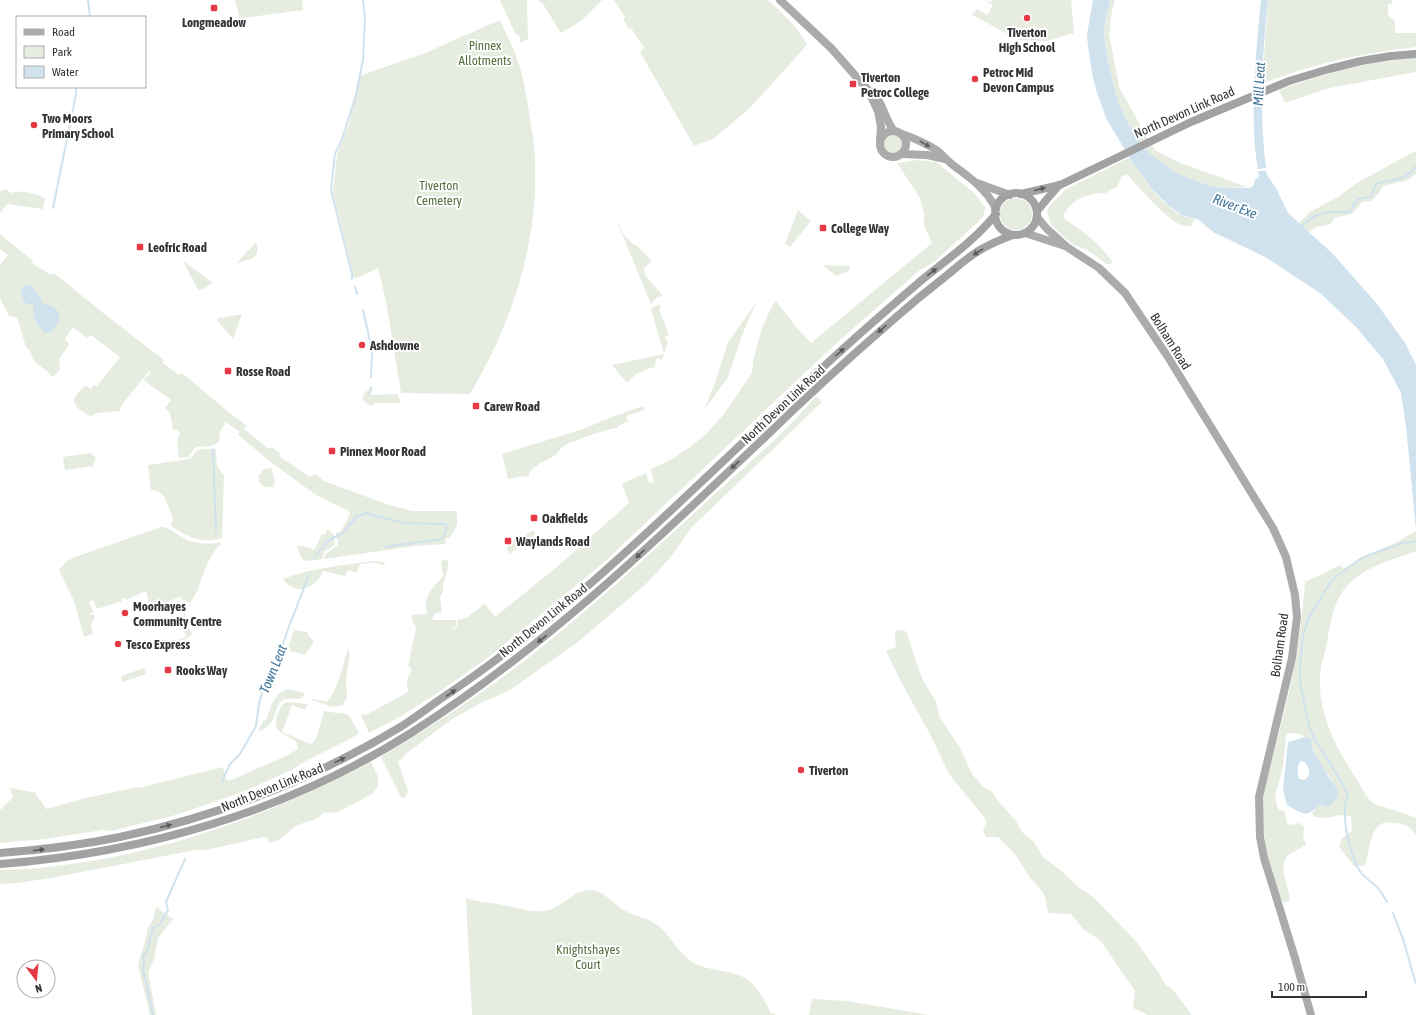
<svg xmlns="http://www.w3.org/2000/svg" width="1416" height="1015" font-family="'Asap Condensed',sans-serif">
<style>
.green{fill:#e6ecdf}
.water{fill:#cfe2ee;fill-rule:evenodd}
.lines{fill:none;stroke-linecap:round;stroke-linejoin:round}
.stream{stroke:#cfe2ee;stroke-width:2}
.primary{stroke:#ababab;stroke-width:8}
.trunk{stroke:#a2a2a2;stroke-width:8}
.oneway{fill:#636363}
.oneway2{fill:#5a5a5a}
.poi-dot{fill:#e63946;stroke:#fff;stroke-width:1.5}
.labels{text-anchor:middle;stroke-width:4;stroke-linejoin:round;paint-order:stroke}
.poi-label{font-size:13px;font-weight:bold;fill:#333;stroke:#fff;text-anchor:start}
.park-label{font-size:13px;fill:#56703f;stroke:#fff}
.street-label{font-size:13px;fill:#333;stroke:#fff}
.water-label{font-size:14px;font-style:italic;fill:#3f7597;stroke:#fff}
</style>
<rect width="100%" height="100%" fill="#fff"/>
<g class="green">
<polygon points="235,0 302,0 303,10 243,18 240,20"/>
<polygon points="500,0 527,0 528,39 520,43 520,37 515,33"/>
<polygon points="538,0 602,0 581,21 561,33 543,4"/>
<path d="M614,0H768C783,14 798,27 807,45L749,109L713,139L694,146L640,52L644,48L631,28L629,29L623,19L625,17Z"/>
<polygon points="984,0 991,2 992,0 1071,0 1074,33 1046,41 1019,40 972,15 977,9 987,15 993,5"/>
<polygon points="1110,0 1115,0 1112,10 1109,34 1119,87 1144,132 1153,147 1158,152 1183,164 1247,187 1213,187 1176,173 1149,153 1134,135 1118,102 1108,62 1105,45 1104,28"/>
<path d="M1268,0H1393L1391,4H1388V15L1395,21V33H1416V47C1363,53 1311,64 1262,84Z"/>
<path d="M500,20C506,34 514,48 518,62C524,78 526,96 529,112C530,123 533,134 534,145C542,233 514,320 470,394L401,393L386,301L378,268L354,279L333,191L337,155L349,123L359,76L425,53Z"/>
<path d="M1416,58V72L1329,88L1285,103L1279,90C1323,74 1369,61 1416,58Z"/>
<circle cx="893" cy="144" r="9"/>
<polygon points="1413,152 1416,152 1416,174 1408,180 1383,186 1379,193 1371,201 1362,202 1352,214 1334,218 1331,224 1316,227 1309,232 1299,223 1310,212 1338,197 1357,183"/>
<path d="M1130,157C1141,176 1161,205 1182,215C1185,217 1190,218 1194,219V221L1191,226C1188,226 1186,227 1184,226C1170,223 1138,187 1128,175L1122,176L1117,187L1110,190L1106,193C1088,193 1071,199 1063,216L1066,220C1084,232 1099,243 1112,261L1111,264H1107L1087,250L1072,244L1051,225L1047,212L1048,208L1052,203L1066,189Z"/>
<path d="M917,160L936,162L941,166L974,193L985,207L984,215L978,222L934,262L920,270L841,339L602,564L490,656L442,690L403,715L369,733L361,715L363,714L366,715L408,692L407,683L408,677L411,672V667H408L416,628L411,617L412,615L427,614C427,612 426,610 426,608C424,595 436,585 443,576L441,562L443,560H447L448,563V568L443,584V592L440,597L442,612L434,614L432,620H456V625L451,631L457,626V620L466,618L485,604L495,617L558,566L629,503L622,484L646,473L649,482L654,483L651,469L672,459L690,447L706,434L724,414L752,373L753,361L762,328L772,306L776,301L797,328L811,343L932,243L924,225V215L920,198L897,163Z"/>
<path d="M6,189L11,193C21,190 35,193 45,198L43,209L7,204L0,213V191Z"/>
<circle cx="1016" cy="214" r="16"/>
<polygon points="798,210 811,221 790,247 785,244"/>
<polygon points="619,223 623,234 634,245 636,245 652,261 644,268 645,275 663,296 657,297 651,304 618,224"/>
<path d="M0,234L33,261L32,263L51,275L54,273L102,312L164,360L162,362L179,375L182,373L231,414L247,426L244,429L269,449L272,447L281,454L279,456L310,477L315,474L324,481L389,505L412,511H457V525L450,538H446L445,544L415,546L324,559L326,554L338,545L336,533L341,531L350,514L349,511L316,495L272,463L238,435L240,432L226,422L220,432L219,442L212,446L198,447L195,448L188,457L179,458L177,441L178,440V436L180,435L178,430H173L170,413L165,408L171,400C162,393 154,388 144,380L151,372L149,371L121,406L120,411L98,413L91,416C87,415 84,412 80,410C69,401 75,395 84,387L87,386L91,389L94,385L97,386L120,357L91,335L87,338L73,327L65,339L69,344L59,360L60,370L54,376L51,377L49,373L34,361L30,351L26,347L18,320L17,318L9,316L0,298V265L8,255L0,249Z"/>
<path d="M256,242C261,263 248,257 236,264Z"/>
<path d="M183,261L212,282C208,287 204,289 198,290Z"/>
<polygon points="822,265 850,266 849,271 836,276"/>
<polygon points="756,303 744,330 728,377 704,410 715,383 728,342"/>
<polygon points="659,304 661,308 659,309 669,335 664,337 668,342 662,360 657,358 654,368 652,367 636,374 627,383 612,365 664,354 651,309"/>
<polygon points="242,314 233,339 217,320 219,318"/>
<polygon points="370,387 370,390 369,393 371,395 397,394 401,403 375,403 371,406 366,403 362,399 366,391 368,391"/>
<path d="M816,396L822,402L692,527L669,559L647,583L579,641L510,690L481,703L452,719L408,752L398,762L408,791L405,798L401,797L381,757C438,722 496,685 548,642C601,599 652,552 702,506C740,470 783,436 816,396Z"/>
<path d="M643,406L644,410L626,416L627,419L629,421L618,426V428C606,429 571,441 562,447C559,450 557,454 554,456C543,463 533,464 528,477L526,476L508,479L502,454L583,429L612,417Z"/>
<path d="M203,449H216L217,466L224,476L222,538C202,544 188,537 171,526L173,518L164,496L158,491L151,490L148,465L189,459L192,457L197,450Z"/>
<polygon points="90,453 94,455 96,460 94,461 94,466 65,470 63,457"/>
<path d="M271,468L275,481L273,487C265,487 259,487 258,477L263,470Z"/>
<path d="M161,527C169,527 173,532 180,536C193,544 205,545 220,542L221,544C211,552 204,571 200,583C198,590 194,597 190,603L182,600L180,597L153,607L150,602L149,603L146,591L126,600L125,598L122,599V601L97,609L93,600L89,602L94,613H90L91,615H94L95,617L91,625L93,634L84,637L74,601L59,570L67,561L75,557Z"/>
<path d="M328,529L334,535L335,545L325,551L322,559C305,562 302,564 297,546H304L314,550L322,534L324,535Z"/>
<polygon points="534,530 535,535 509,554 507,548 509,543"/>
<path d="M1416,531V551C1391,561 1369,564 1349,584C1335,597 1331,620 1328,637C1327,647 1323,657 1321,667C1315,707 1334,745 1356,778C1359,783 1368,800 1373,803C1376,806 1383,806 1387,808C1397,811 1407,814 1416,818V836C1411,827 1406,824 1396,823C1392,823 1387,822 1383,823C1370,828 1369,854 1365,865L1355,867L1339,847L1342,838L1352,831L1351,816L1340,815L1327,818L1314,817L1312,813L1320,804L1333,781C1323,770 1314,755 1311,740C1300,735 1300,731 1287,734L1286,736L1283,767L1275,796L1278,809L1285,812L1287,824L1292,825L1299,823L1304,826L1303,837L1306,844C1301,849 1295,850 1290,854C1276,864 1289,887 1290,900L1285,903L1279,900C1269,864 1259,830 1264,792C1276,744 1290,695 1298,646C1301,625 1303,604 1305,582L1341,565L1343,569L1361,557L1396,543Z"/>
<path d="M374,561L383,562L386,567C376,561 372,563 360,564L356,573L348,570L345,576L323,571C316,589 296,597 283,579C312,568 343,565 374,561Z"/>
<path d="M185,610V619L192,634L168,652L158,646L186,637C183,627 181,621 185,610Z"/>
<polygon points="294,630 307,632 309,637 312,639 314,642 305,655 290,651 290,647 288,647"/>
<polygon points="904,630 907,633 917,665 923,680 936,702 939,716 960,748 972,774 984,788 991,791 1000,803 1016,821 1022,832 1034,842 1043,857 1064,873 1078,887 1093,897 1135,940 1158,972 1165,984 1174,991 1192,1015 1148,1015 1133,1008 1135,991 1100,940 1083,929 1071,914 1048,913 1045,896 1038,886 1030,878 1015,854 998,837 986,837 983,830 987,822 984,817 949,774 930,734 902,684 886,651 896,647 895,631"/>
<path d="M347,647L349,649L348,653H350L346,679L347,697L343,705L332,707L312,700L310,698L327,702C338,690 343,665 348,649Z"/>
<polygon points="144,668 146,674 122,682 121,676"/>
<path d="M288,689L305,693L304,696L299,699C270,695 282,712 268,726C266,728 263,730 260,731L259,729L264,720H266C271,707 274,692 288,689Z"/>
<path d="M286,702L308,704L305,710L292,705L282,732L311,744L316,739L324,711C350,716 346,707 359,734L304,762L292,770L240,793L176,815L111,831L103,830L45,839L0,843V810L13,797L10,788L37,793L36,795L44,805L46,809L86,798L133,788L143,787L223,767L226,779L229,781L288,755L298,749L296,741C284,734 272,732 277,716C279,710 281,705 286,702Z"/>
<path d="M371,762L378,777V786L373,793L363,799L337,812L323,813C317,821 307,821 298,825C287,830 281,844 268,842V839L264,837L206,850H195L180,853L51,878L17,883L0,884V870C29,870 56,866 85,862C165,849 243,823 316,789C335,781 353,771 371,762Z"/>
<path d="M588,890C590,890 594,890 597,891C607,895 615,905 624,910C637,917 651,918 662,929C674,941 680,956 696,964C712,972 732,969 748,980C755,985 768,1004 770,1012L775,1014V1015H472L466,898C478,903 490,902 503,905C520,908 535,915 552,909C561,905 568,898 576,894C579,892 584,891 588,890Z"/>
<polygon points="156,907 173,919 158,938 154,960 148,972 156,1015 150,1015 138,965 146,938 148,928 154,917"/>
<polygon points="812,999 847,1001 930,1015 809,1015"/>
</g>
<g class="water">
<polygon points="1093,0 1110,0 1104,28 1105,45 1108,62 1118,102 1134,135 1149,153 1176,173 1213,187 1250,188 1254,185 1254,181 1259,176 1258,171 1266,171 1267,175 1276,188 1288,213 1332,253 1377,304 1405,343 1416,365 1416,529 1406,426 1401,393 1383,359 1356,327 1320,293 1265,257 1213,232 1199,220 1182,215 1168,205 1152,189 1131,160 1107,120 1097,93 1093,78 1088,47 1087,34"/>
<path d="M1261,0H1268C1262,56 1259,112 1266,168L1258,169C1249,118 1256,52 1261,0Z"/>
<path d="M25,285C34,285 37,293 42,300L41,303C60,307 66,316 51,332L45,333L37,324L33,314L34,308L33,305L28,304L24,302L21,291Z"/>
<path d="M1305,737L1311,739L1313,750L1326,773L1337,789L1338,796L1330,806L1324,807L1320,804C1306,819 1303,814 1287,805L1283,790L1288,742ZM1301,761L1305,762C1309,769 1312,774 1305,780L1299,779C1297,774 1297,765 1301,761Z"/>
</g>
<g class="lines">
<g class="stream">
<polyline points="88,0 90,17"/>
<polyline points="53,208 76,94 76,87"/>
<path d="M1301,227C1311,216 1321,211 1335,212C1341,212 1345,213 1351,211C1356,199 1357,198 1371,197L1376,184C1392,178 1404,183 1416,166"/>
<polyline points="352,279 352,274 331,190 335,154 342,139 356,95 363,60 365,18 363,0"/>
<polyline points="355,287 357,294"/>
<polyline points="363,310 372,350"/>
<polyline points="371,377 372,353"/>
<polyline points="369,394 371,391 371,387"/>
<polyline points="213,449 216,531"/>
<path d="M314,558L326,543L329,540L342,534L357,516L365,514V512L369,514L404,523L446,524C447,529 445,535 441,539L385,547"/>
<polyline points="222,781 230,764 240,754 256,726 259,703 262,693 279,656 288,629 309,575"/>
<path d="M1387,902C1384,897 1381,891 1377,887C1370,881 1364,877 1359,870C1349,851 1340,815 1348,794L1328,760L1315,740L1309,726L1300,682V667L1303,636L1308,619L1330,583L1337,576L1362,558L1399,544L1416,541"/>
<polyline points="1393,913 1403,939 1416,984"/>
<polyline points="153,1015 143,969 144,963 143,956 147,951 153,928 160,924 168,910 166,902 185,859"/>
</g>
<g class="primary">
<polyline points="780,0 831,48 868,90 878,111 881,127 880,140"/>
<path d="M872,92C884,103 884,119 894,131"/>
<circle cx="893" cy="144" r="13"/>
<path d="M902,134C914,138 927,144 938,151C943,156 948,161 954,166C971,178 987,190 996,209"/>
<polyline points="901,154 927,155 945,159"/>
<polyline points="977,183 1010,195"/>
<polyline points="1037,217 1047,229 1067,247 1099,268 1125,293 1168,357 1273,528 1286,557 1295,595 1297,617 1292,658 1259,797 1260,837 1264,858 1295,958 1311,1015"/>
<polyline points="1025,233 1065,246"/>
</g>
<g class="trunk">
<circle cx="1016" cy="214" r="21"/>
<polyline points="1021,194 1060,185 1191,122 1289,81 1329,69 1361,61 1391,56 1416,54"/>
<polyline points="1037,211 1059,185"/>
<path d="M0,853C40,850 81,845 120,837C219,816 316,778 402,726C416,717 429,707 442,698C576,609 688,493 805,384C843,348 883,313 923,279C949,258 975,240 996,214"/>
<path d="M0,864C144,853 288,811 411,733C540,651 652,545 763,439C805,398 849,358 894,319C911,304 928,290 946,276C957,267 968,257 980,250C990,244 1002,239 1013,235"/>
</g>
</g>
<defs><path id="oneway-solid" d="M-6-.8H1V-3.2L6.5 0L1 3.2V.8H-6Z"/></defs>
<use class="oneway" href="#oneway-solid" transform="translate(925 144) rotate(30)"/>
<g class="oneway2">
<use href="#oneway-solid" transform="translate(1040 189) rotate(-14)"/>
<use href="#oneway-solid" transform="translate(978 252) rotate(148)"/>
<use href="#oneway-solid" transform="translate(932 272) rotate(-38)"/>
<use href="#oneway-solid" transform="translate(882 329) rotate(139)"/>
<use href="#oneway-solid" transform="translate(840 352) rotate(-42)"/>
<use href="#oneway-solid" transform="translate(735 465) rotate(136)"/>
<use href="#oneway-solid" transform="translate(640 554) rotate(137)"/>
<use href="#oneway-solid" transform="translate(542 639) rotate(142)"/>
<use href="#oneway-solid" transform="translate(451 693) rotate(-34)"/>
<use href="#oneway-solid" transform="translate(340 760) rotate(-26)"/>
<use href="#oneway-solid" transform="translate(166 826) rotate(-15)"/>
<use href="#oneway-solid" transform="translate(39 850) rotate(-7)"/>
</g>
<g class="poi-dot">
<rect x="210" y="4" width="8" height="8" rx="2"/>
<circle cx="1027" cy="18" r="4"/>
<circle cx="975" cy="79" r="4"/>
<rect x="849" y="80" width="8" height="8" rx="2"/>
<circle cx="34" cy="125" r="4"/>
<rect x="819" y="224" width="8" height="8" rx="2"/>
<rect x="136" y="243" width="8" height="8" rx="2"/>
<circle cx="362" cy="345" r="4"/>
<rect x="224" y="367" width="8" height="8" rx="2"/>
<rect x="472" y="402" width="8" height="8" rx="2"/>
<rect x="328" y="447" width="8" height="8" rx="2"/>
<rect x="530" y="514" width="8" height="8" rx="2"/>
<rect x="504" y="537" width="8" height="8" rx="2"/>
<circle cx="125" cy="613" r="4"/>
<circle cx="118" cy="644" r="4"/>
<rect x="164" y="666" width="8" height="8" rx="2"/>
<circle cx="801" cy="770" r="4"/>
</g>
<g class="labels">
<g class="poi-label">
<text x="214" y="27" text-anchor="middle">Longmeadow</text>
<text x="1027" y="37" text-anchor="middle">Tiverton<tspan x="1027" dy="15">High School</tspan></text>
<text x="983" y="77">Petroc Mid<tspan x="983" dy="15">Devon Campus</tspan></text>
<text x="861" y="82">Tiverton<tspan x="861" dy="15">Petroc College</tspan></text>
<text x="42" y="123">Two Moors<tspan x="42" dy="15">Primary School</tspan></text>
<text x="831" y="233">College Way</text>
<text x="148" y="252">Leofric Road</text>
<text x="370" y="350">Ashdowne</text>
<text x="236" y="376">Rosse Road</text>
<text x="484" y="411">Carew Road</text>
<text x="340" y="456">Pinnex Moor Road</text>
<text x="542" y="523">Oakfields</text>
<text x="516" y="546">Waylands Road</text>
<text x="133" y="611">Moorhayes<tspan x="133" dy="15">Community Centre</tspan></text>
<text x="126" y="649">Tesco Express</text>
<text x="176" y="675">Rooks Way</text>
<text x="809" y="775">Tiverton</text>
</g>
<g class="park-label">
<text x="485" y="50">Pinnex<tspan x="485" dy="15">Allotments</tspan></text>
<text x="439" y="190">Tiverton<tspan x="439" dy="15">Cemetery</tspan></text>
<text x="588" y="954">Knightshayes<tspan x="588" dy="15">Court</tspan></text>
</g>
<g class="street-label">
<text transform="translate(1184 112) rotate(-24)" y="5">North Devon Link Road</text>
<text transform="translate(1171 341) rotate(58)" y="5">Bolham Road</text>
<text transform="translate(783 404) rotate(-43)" y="5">North Devon Link Road</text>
<text transform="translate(543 620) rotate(-39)" y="5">North Devon Link Road</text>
<text transform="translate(1279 645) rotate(-82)" y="5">Bolham Road</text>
<text transform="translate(272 787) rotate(-22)" y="5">North Devon Link Road</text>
</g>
<g class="water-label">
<text transform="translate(1259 84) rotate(-87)" y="5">Mill Leat</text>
<text transform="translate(1235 206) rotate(21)" y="5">River Exe</text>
<text transform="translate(273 669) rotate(-68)" y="5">Town Leat</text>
</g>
</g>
<rect x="16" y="16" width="130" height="72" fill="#ffffff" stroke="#adadad"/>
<rect x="24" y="29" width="20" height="6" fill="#ababab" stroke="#adadad"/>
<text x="52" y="36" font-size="12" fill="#333333">Road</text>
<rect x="24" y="46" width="20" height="12" fill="#e6ecdf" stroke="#adadad"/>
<text x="52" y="56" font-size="12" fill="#333333">Park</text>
<rect x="24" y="66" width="20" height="12" fill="#cfe2ee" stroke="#adadad"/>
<text x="52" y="76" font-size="12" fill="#333333">Water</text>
<g transform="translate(36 979) rotate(164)"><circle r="19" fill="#ffffff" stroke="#adadad"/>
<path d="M0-3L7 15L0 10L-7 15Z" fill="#e63946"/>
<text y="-6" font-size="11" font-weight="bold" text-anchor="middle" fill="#333333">N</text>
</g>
<path d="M1272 991v6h94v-6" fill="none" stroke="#333333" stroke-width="2"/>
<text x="1278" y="991" font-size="12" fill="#333333" stroke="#ffffff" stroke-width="3" paint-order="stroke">100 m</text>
</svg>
